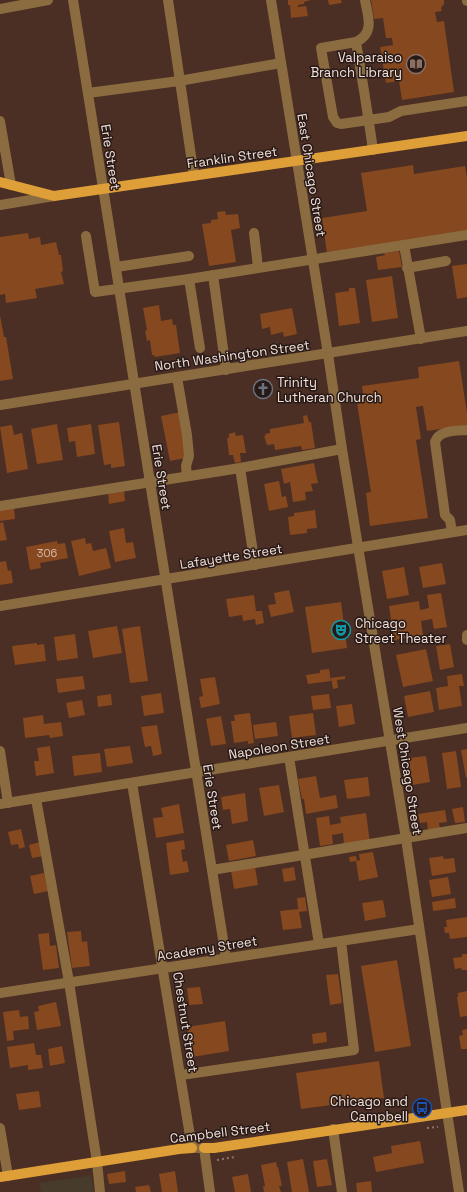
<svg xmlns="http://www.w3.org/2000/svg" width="467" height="1192" font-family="'Space Grotesk',sans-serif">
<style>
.education{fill:#473c2c}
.building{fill:#86481e}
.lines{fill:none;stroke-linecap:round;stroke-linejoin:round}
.path{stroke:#8f766e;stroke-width:2;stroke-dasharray:2 3;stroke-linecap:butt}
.minor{stroke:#8b6c40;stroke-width:10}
.major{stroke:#de9e38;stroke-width:10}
.labels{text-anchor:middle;stroke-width:3;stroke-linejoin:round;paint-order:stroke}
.number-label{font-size:11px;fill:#d8baab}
.poi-label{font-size:13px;fill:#f3e0da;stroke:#271a16;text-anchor:end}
.street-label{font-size:13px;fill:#f3e0da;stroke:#271a16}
</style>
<rect width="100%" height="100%" fill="#4b2e24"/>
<polygon class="education" points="87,1176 91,1177 94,1192 41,1192 39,1183"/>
<g class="building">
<polygon points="288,0 311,0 304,2 304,4 298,5 298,7 306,6 308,16 291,18 290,5 288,5"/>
<polygon points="328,0 341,0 342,3 329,5"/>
<polygon points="371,0 444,0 444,4 441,8 442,11 435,12 437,22 444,21 454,92 402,100 399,81 386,83 380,47 393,45 392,38 386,38 383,18 374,19"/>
<polygon points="413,165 414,174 465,166 467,178 467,231 327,253 322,218 367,211 361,173"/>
<polygon points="225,211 226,215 238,214 240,228 231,230 236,262 209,266 202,224 211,223 211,220 218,219 217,212"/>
<polygon points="28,233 29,239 40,237 41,245 56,242 59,255 61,255 63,271 61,272 64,284 35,289 37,298 6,303 5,294 0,295 0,237"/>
<polygon points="399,251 402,267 378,270 376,257 385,255 384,253"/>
<polygon points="467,264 467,297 457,299 452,266"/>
<polygon points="392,276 398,318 372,322 366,280"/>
<polygon points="349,288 355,288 360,323 339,326 335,293 349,291"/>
<polygon points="159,305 161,321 172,319 173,325 176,325 180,353 155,357 154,355 152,355 150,340 147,341 145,331 147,330 143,308"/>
<polygon points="292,308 297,334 284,337 283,332 271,335 270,327 262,329 260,314"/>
<polygon points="0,315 4,337 6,337 13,379 0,381"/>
<polygon points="459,361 467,413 467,425 427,431 423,406 416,407 421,439 416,440 428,518 370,526 366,493 371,492 357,403 364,401 362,386 419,378 418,367"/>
<polygon points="181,412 190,457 170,461 161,416"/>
<polygon points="307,415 309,422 311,422 315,448 302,450 301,446 275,450 274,444 267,445 264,436 266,436 265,434 270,433 270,429 304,423 303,416"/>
<polygon points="119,422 125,466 111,468 111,464 104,465 98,425"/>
<polygon points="57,424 63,460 37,464 31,429"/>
<polygon points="91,424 95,454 77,457 75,441 69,442 67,428"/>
<polygon points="12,425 14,435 22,433 28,469 7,473 0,427"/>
<polygon points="235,432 236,436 243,435 246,453 240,453 241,462 235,463 233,455 229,455 227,438 229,438 229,434"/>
<polygon points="314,463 318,483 311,484 313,491 305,492 306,500 293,502 290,482 284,484 281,469"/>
<polygon points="279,481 282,497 286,496 288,507 269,511 264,484"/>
<polygon points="124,489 125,501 109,504 108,491"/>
<polygon points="14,507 15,519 0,521 0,509"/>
<polygon points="315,510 317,528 307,529 307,533 290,535 288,517 294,516 294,513"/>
<polygon points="3,522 7,540 0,541 0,523"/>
<polygon points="124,528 126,543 133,542 136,558 115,562 109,531"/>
<polygon points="85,538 86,544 91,543 93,551 106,548 111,568 79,576 71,541"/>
<polygon points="57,541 58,544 65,543 68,558 40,563 41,568 30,570 26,547"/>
<polygon points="6,561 8,571 11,570 13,583 0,585 0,562"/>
<polygon points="442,563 446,584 423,588 419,567"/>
<polygon points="404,567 409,595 387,599 382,571"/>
<polygon points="289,590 294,612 271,617 268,605 276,604 274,593"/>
<polygon points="441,593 447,627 434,629 432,619 421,621 423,635 394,640 389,606 419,601 420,610 429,608 427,595"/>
<polygon points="254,595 256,611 262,611 264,623 256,625 255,619 243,621 242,615 229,617 226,599"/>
<polygon points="341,602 347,648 312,653 305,607"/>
<polygon points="117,626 122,653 93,658 88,631"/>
<polygon points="140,626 148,681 130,683 122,629"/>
<polygon points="75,634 78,658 57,661 54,637"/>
<polygon points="37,643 37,645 44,644 46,661 15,665 12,646"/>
<polygon points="450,644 454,667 440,670 436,646"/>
<polygon points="426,649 433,681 403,687 396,655"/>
<polygon points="329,669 331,681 308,684 306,675 320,673 320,670"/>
<polygon points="462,674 464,686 459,686 462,706 439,710 436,688 448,686 447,676"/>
<polygon points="83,676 85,689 58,693 56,679"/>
<polygon points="345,676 345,679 337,680 338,688 333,689 331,678"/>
<polygon points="215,677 220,704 201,708 199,697 203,696 200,679"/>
<polygon points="430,691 434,712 408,717 404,696"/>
<polygon points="161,693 164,713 144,716 141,696"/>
<polygon points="111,694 112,705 98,707 97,696"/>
<polygon points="329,694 331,708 313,710 311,696"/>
<polygon points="82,700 85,715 69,718 66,703"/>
<polygon points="352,704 355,724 339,727 336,706"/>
<polygon points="250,713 254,743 248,744 248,741 234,743 231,721 235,721 234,715"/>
<polygon points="313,713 316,735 292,738 289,716"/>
<polygon points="43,715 44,724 61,722 63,736 50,738 49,735 25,738 23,718"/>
<polygon points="221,716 226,744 211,746 206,719"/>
<polygon points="276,722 278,736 255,739 253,725"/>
<polygon points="157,725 162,754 153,756 151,746 145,747 141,727"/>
<polygon points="50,746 54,773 36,776 34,761 39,761 37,748"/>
<polygon points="130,746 133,763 107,767 104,749"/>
<polygon points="467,749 467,777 466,778 461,750"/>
<polygon points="456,751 461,787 447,789 442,753"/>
<polygon points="100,753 102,772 74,776 72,756"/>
<polygon points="426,756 430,782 413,785 408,758"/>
<polygon points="316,776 320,798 336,795 338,808 306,814 304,799 302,799 298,779"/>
<polygon points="368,777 370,796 347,799 344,780"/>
<polygon points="279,785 284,812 264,816 259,788"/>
<polygon points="245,793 248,821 232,824 230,809 223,810 221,797"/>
<polygon points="179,804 184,833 156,838 153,818 163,817 161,808"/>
<polygon points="463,807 465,822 455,823 452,809"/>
<polygon points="445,810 447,822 439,823 440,828 428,830 427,822 420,823 418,814"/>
<polygon points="366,813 370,843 344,846 343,833 332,835 333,844 320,846 316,818 329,816 330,825 341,823 340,817"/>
<polygon points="21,829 25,847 19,849 18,844 11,845 8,832"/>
<polygon points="184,840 185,849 181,850 183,862 187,861 189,872 170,875 166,843"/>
<polygon points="253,840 256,856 229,861 226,845"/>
<polygon points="40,842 43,856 32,858 29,845"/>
<polygon points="373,852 378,877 359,881 356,861 350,862 349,857 356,856 357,861 360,860 359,854"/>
<polygon points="443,856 444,859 454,858 456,872 432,876 429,858"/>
<polygon points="255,867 258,885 234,889 231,871"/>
<polygon points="294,867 296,880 284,882 282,869"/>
<polygon points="44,873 48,891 34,894 30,876"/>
<polygon points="448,877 451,894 432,897 429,880"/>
<polygon points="305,897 307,911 299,912 302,928 283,930 280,911 298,909 297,898"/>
<polygon points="455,898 456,908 433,911 432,902"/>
<polygon points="383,900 386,917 365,921 362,903"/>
<polygon points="467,917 467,937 450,939 449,933 445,933 444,927 447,927 446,920"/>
<polygon points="81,931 82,942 87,941 90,966 72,968 67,932"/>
<polygon points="49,933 50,946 56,945 59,968 43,970 38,934"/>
<polygon points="462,954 467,954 467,970 462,970 461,968 455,969 453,958 462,957"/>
<polygon points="397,960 411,1046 375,1052 361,966"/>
<polygon points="338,974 342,1003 330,1005 326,975"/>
<polygon points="200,987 203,1004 189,1005 187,988"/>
<polygon points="467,991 467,1016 460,1017 457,997 458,997 458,993"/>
<polygon points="56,1002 61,1026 37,1030 34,1012 39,1011 38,1006"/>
<polygon points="19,1010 20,1017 28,1016 29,1029 13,1031 14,1040 7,1041 3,1012"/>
<polygon points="225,1021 229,1051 192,1057 187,1027"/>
<polygon points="467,1029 467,1049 461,1049 459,1036 463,1035 462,1030"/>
<polygon points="326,1032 327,1042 313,1044 312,1034"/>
<polygon points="34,1043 36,1055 41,1055 43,1068 28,1070 28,1065 10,1068 7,1047"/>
<polygon points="62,1046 65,1063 50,1066 48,1049"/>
<polygon points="379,1061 384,1098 301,1109 296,1073"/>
<polygon points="39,1091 41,1107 19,1110 16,1094"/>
<polygon points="420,1141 424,1163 376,1172 373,1157 392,1153 391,1146"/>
<polygon points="303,1159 309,1192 292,1192 287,1162"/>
<polygon points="327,1159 332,1185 317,1187 313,1161"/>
<polygon points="276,1162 277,1167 278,1167 282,1186 279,1186 281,1192 264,1192 263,1186 265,1186 261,1165"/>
<polygon points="125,1171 126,1182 109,1184 107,1174"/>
<polygon points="175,1171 178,1192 162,1192 159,1174"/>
<polygon points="248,1174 251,1192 235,1192 232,1177"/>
<polygon points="371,1181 372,1192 357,1192 356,1183"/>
<polygon points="149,1185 151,1192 136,1192 135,1187"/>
</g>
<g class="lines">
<g class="path">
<polyline points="427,1128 438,1127"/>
<polyline points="217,1160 235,1157"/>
</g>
<g class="minor">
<polyline points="73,0 226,958"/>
<polyline points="168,0 194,176"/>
<polyline points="271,0 328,354 342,449 406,839 459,1192"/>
<polyline points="467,0 467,1"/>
<polyline points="0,9 48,0"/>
<path d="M356,42C375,33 368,17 365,0"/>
<polyline points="88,93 179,81 281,63"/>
<polyline points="0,121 11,185"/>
<path d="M373,150C368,114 362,78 356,42L321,48L333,117L337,123L341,124L389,117L401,111L467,101"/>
<polyline points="0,205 54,196"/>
<polyline points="254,233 258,267"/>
<polyline points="86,236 95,292 189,279 467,235"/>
<polyline points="404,245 421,339"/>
<polyline points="116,267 189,256"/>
<polyline points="407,268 446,261"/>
<polyline points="213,275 226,370"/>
<polyline points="189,279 200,348"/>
<polyline points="177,377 187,435 189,456 186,466 187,476"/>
<path d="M0,405C156,379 312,357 467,331"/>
<polyline points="240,468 255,565"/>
<polyline points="0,506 240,468 342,449"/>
<path d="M452,532L450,520L445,515L435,442C439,430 456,431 467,430"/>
<polyline points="0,606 467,530"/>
<polyline points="467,635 467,640"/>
<polyline points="0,751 8,803"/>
<polyline points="289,757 319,944"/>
<polyline points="132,783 192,1148 204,1148 210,1192"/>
<polyline points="36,799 69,982 97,1162 100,1192"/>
<polyline points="0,804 467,728"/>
<polyline points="212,870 467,828"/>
<polyline points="0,993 419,929"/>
<polyline points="181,1075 354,1050 341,941"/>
<polyline points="0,1128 8,1176"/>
<polyline points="333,1129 342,1192"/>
</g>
<g class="major">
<polyline points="0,182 54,196 467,136"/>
<polyline points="204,1148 214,1148 467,1110"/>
<polyline points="0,1177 179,1149 192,1148"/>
</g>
</g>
<defs>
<symbol id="library-ring" viewBox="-11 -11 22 22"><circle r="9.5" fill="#271a16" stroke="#8d6e63" stroke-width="1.5"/><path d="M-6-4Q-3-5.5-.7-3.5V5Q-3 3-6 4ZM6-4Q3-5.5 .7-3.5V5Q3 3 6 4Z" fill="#8d6e63"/></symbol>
<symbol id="church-ring" viewBox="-11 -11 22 22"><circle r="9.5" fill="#271a16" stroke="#6b7280" stroke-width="1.5"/><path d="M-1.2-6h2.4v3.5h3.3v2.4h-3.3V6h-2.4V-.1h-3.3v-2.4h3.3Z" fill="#6b7280"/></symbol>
<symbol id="theatre-ring" viewBox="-11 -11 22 22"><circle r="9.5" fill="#271a16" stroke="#0f9aa8" stroke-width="1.5"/><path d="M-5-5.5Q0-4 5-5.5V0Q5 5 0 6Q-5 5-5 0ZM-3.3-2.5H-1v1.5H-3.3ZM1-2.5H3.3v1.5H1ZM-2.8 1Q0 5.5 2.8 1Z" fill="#0f9aa8"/></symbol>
<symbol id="bus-ring" viewBox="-11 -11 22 22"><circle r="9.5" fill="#271a16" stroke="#1a4fb4" stroke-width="1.5"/><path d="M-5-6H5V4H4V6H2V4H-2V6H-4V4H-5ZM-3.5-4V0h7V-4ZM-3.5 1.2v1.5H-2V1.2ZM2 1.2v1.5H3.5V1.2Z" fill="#1a4fb4"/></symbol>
</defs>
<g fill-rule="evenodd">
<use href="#library-ring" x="405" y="53" width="22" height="22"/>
<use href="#church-ring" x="252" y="378" width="22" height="22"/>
<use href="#theatre-ring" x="330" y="619" width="22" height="22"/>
<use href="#bus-ring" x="411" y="1097" width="22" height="22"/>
</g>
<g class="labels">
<g class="number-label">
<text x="47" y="557">306</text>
</g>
<g class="poi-label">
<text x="402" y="62">Valparaiso<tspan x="402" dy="15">Branch Library</tspan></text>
<text x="277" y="387" text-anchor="start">Trinity<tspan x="277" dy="15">Lutheran Church</tspan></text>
<text x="355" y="628" text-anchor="start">Chicago<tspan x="355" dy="15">Street Theater</tspan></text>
<text x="408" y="1106">Chicago and<tspan x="408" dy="15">Campbell</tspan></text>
</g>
<g class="street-label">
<text transform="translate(111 157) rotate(81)" y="5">Erie Street</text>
<text transform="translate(232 157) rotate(-8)" y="5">Franklin Street</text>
<text transform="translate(312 175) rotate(81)" y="5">East Chicago Street</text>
<text transform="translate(232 355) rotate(-8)" y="5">North Washington Street</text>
<text transform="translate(162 477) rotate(81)" y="5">Erie Street</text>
<text transform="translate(231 556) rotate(-9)" y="5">Lafayette Street</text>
<text transform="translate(279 746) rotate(-9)" y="5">Napoleon Street</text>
<text transform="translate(408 771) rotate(81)" y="5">West Chicago Street</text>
<text transform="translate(213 797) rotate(81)" y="5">Erie Street</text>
<text transform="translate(207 948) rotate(-9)" y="5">Academy Street</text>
<text transform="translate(186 1022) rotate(81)" y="5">Chestnut Street</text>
<text transform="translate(220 1132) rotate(-7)" y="5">Campbell Street</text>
</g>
</g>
</svg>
